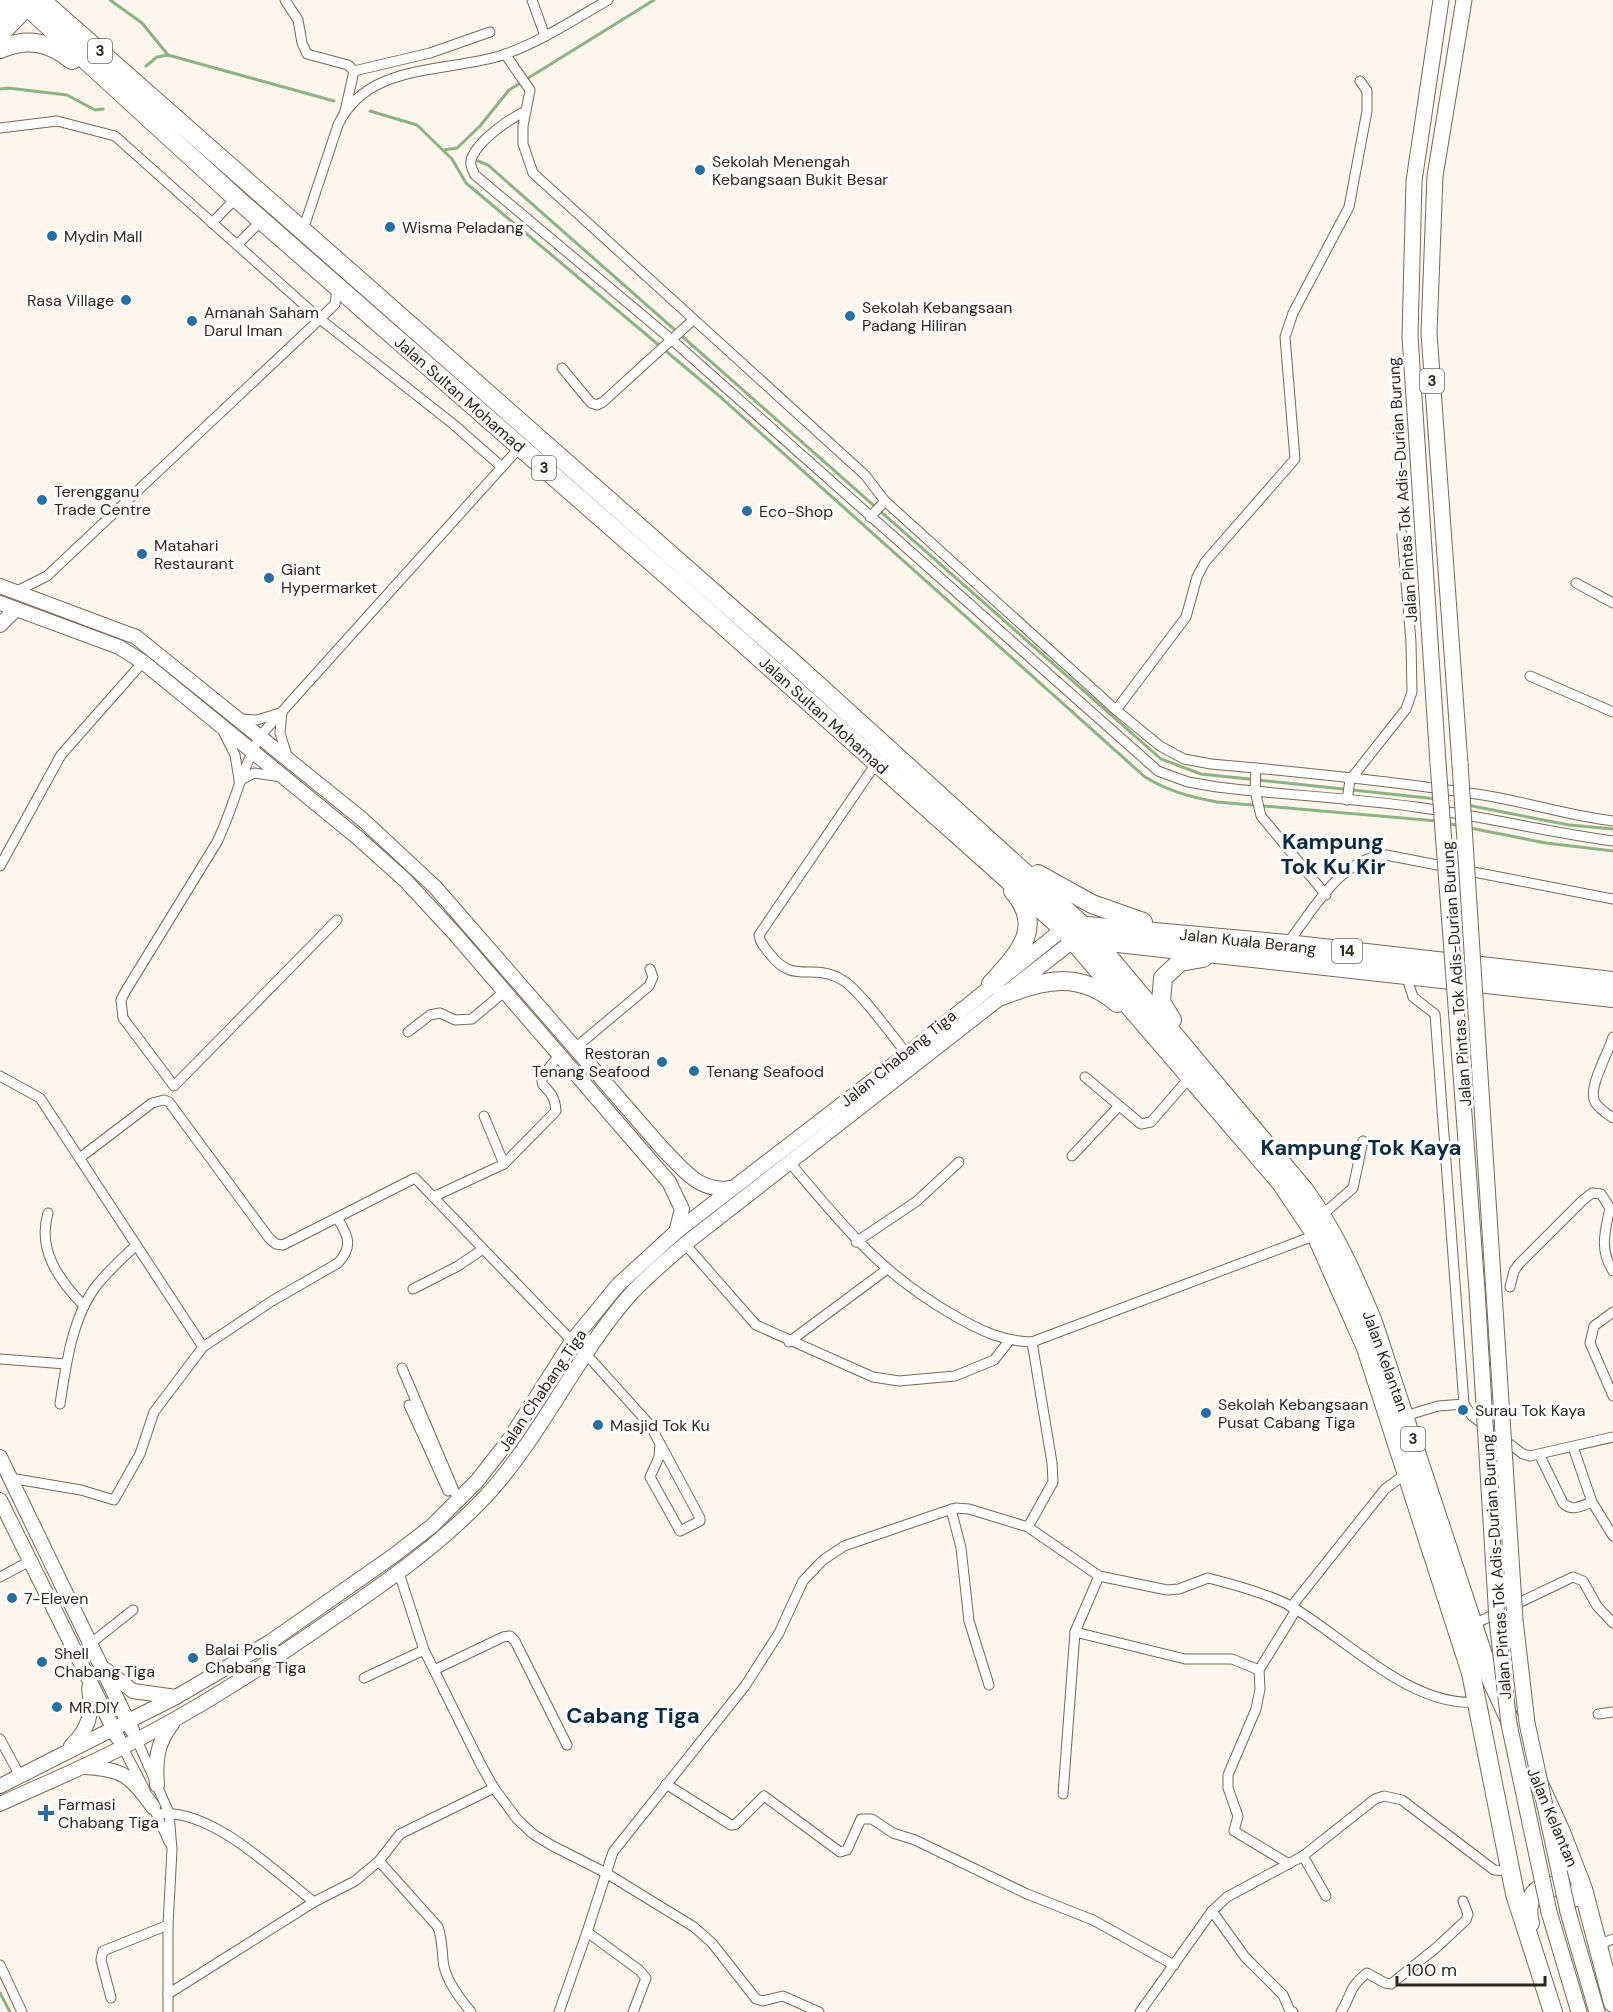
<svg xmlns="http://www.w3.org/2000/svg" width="1613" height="2012" font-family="'DM Sans',sans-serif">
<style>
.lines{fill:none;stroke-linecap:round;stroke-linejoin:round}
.stream{stroke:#8bb383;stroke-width:3}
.street-casing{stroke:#786853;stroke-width:11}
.secondary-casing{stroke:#786853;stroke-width:16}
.primary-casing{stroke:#786853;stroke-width:17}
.highway-casing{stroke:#786853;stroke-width:20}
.street{stroke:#fff;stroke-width:9}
.secondary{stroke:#fff;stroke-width:14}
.primary{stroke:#fff;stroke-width:15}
.highway{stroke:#fff;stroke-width:18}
.primary-bridge-casing{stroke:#786853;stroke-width:17;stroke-linecap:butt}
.primary-bridge{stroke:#fff;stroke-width:15}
.poi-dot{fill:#286ea3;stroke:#fff;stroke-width:2}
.labels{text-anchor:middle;stroke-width:6;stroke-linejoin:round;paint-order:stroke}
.shield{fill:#fff;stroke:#6c6761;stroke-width:1.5}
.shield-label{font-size:15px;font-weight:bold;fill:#2d261d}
.poi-label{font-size:16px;fill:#2d261d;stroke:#fff;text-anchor:start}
.street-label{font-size:16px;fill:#2d261d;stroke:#fff}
.district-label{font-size:22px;font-weight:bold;fill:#0a2c45;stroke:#fff}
</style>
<rect width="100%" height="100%" fill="#fdf6ec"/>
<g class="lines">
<g class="stream">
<polyline points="110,0 142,23 168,55"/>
<polyline points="146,66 157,57 168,55 334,101"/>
<polyline points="0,89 8,88 67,95 95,110 103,109"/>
<path d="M370,111L417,125L452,159L466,183L717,394L1145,777C1168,791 1190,797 1217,802L1437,821"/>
<polyline points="444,150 457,148 480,126 509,90 654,0"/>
<polyline points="478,161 488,165 1161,759 1201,774 1437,799"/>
<polyline points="1467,805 1569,825 1613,829"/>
<polyline points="1446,823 1460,826"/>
<polyline points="1470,828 1546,843 1613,851"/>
<polyline points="0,1993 10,2012"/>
</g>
<defs>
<g id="street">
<polyline points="285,0 298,20 302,43 307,54 348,65 354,71 345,111"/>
<polyline points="532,0 545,36"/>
<path d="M505,54L530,90L523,126V144L533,173L865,475L885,501L1116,710L1160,746L1184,759L1211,764C1302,772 1393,781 1483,795C1527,802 1569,816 1613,821"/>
<polyline points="354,71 430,53 490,32"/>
<path d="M526,111C509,119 480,139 472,157C469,164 472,169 475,175L672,340L1158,771L1188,782L1217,787C1283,795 1350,798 1416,807C1482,816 1547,832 1613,841"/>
<polyline points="0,128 57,121 115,136 320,319 453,424 502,467"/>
<polyline points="212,223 236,198"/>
<path d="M303,230L338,125C367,62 447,73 503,55C540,42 575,19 608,0"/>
<polyline points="237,245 262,220"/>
<polyline points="562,368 591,403 597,405 603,402 693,320"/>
<polyline points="870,517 885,501"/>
<polyline points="1576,583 1613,603"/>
<polyline points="17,591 47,576 320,319 335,304 337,289"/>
<polyline points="1530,676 1613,712"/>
<polyline points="1116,710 1186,617 1197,577 1205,562 1295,459 1285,337 1293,313 1349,207 1367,111 1367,91 1360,81"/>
<polyline points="282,712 280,733 288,759"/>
<polyline points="241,719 257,720 280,713"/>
<polyline points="224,733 235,755 239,779"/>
<path d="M877,762L759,935C760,943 765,948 770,954C794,986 813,961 844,981C860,991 893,1037 907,1054"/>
<polyline points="1256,768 1255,791 1261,816 1326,895"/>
<polyline points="239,781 254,773 282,777"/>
<polyline points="1347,800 1350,780 1406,709 1412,692 1411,642 1402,534"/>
<polyline points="0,866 61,755 143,662"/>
<path d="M337,920L174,1086L123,1018L121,1000L125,992L217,842C234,807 241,770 260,736L520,447"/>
<path d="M1287,944C1313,911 1340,858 1386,855L1613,899"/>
<polyline points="1406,975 1413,997 1435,1014 1464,1404"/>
<polyline points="408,1032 430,1015 440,1013 455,1020 472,1019 505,991"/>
<path d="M1613,1037C1609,1052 1587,1088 1595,1102C1598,1108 1607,1114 1613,1118"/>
<polyline points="575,1048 649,986 653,977 650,969"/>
<polyline points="0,1076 40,1098 203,1347"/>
<polyline points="1085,1077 1141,1124 1151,1122 1190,1077"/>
<polyline points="484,1116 504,1164"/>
<polyline points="1072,1156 1118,1107"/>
<polyline points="81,1157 152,1103 164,1100 169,1102 269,1238 276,1244 283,1245 415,1178 572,1341"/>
<path d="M791,1164C844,1227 881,1274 955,1316C981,1331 1002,1341 1032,1342L1316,1235"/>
<path d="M433,1197L504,1164L556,1111C554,1077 523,1095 560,1055"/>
<path d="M48,1213C37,1250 59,1280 84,1306"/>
<polyline points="1322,1215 1353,1188 1363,1141"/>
<polyline points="856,1242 917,1201 959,1162"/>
<polyline points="685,1244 756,1325 873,1377 899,1381 955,1376 994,1360 1009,1341"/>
<path d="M1510,1287L1514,1271L1519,1264L1582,1201L1592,1193L1601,1194L1610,1208C1605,1232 1599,1249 1613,1271"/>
<polyline points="413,1289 458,1266 483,1249"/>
<polyline points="1613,1312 1594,1326 1590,1343 1613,1396"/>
<polyline points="789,1342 886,1270"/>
<polyline points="586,1354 650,1425 700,1518 700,1521 680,1531 650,1477 659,1457 660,1445"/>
<polyline points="0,1359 66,1364"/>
<polyline points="402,1368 458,1500"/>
<path d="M60,1404C66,1365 72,1317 97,1285C108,1271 123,1258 136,1245"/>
<polyline points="409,1405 448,1491"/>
<polyline points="1405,1416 1438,1406 1464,1404 1472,1416 1523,1454 1530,1456 1613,1437"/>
<polyline points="1573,1447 1592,1502 1613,1536"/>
<path d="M1540,1456L1563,1503C1572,1512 1581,1506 1592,1502"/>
<path d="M10,1478L81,1490L114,1500L140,1454L154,1412L203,1347L272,1301L338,1263C353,1247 349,1236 337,1218"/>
<polyline points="951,1509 961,1548 969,1621 989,1685"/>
<polyline points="1028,1527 1053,1482 1052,1463 1032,1342"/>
<polyline points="399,1573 424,1650 434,1670 481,1765 494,1788 517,1819 533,1834 551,1845 606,1873 694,1927 712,1943 756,1999 763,2001 783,1996 819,2012"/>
<polyline points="0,1577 30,1561"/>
<polyline points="1291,1607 1385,1489 1407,1473"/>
<polyline points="1472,1625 1573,1577 1583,1581 1597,1606 1613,1623"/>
<polyline points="1075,1632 1185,1659 1232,1659 1259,1670"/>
<polyline points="90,1644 133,1610"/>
<polyline points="434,1670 503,1637 510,1636 515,1641 567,1745"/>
<polyline points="364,1678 424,1650"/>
<polyline points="1598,1714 1613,1712"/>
<polyline points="0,1739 20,1776"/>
<polyline points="137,1740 169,1813 172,1850 168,1925 168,2012"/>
<polyline points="123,1748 144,1788"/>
<polyline points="666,1784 731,1825 736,1824 764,1796 840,1852 847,1850 861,1819 872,1819 893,1833 915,1840 1027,1894 1093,1920 1174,1965"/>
<polyline points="1063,1794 1075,1632 1099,1576"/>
<polyline points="155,1811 169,1842"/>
<path d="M157,1814C211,1807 274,1871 314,1902"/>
<polyline points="1303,1856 1326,1896"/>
<path d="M379,1861L438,1927C442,1938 442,1948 443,1960C444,1977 460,1999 471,2012"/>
<polyline points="1289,1864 1234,1831 1238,1816 1228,1788 1228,1775 1256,1709 1260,1689 1259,1670 1296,1610"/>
<polyline points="1212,1911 1245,1957 1283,1995 1290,2011 1293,2012"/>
<polyline points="1596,1946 1613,1939"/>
<polyline points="0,1965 22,2012"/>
<polyline points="168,1994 314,1902 355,1881 379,1861 400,1834 494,1788"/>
<polyline points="111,1998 101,1960 103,1951 168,1925"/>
<polyline points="559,2012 587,1932"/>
<path d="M633,2012L646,1978L639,1970L587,1932L613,1852L745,1686L779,1633L803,1581L823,1560L844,1546L943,1512L956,1508L969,1509L1028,1527L1099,1576L1167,1590L1179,1589L1208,1578C1232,1584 1274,1596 1294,1608C1347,1640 1412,1708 1478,1702"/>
<polyline points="1140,2012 1212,1911 1227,1897 1303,1856 1375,1799 1384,1796 1402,1800 1494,1870 1510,1871"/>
<path d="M1341,2012C1353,1993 1347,1989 1367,1973L1385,1983L1391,1984L1437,1947L1466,1920L1468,1914L1463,1901"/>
</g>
<g id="secondary">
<path d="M0,586L136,637L363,820L435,887L662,1148C683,1169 699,1193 731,1188"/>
<polyline points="0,603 119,647 143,662 357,837 405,880 455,934 669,1182 682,1209 676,1232"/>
<polyline points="0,625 16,609"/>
<polyline points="0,1457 132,1730"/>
<polyline points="0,1500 118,1738"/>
<polyline points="106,1670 133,1691 176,1697"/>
<path d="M71,1746C89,1729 93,1713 89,1688"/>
<path d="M85,1767C123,1769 131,1776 153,1807"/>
<path d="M157,1785C155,1760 157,1743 172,1724"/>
<polyline points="0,1786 176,1697 270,1642 393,1556 432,1526 477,1481 509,1440 572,1341 618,1285 676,1232 907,1054 1063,929"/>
<path d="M0,1804C41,1785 83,1768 123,1747C197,1710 267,1664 335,1617C389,1580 442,1543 487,1495C542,1435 575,1358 629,1296C646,1277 666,1261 685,1244L1074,940"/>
</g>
<g id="primary">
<polyline points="1438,763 1410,336 1414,181 1441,0"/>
<polyline points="1460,764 1429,333 1435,176 1464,0"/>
<polyline points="1549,1912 1579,2012"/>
<polyline points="1568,1912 1597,2012"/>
</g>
<g id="highway">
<polyline points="20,0 236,198 679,586 1063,929 1281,1183 1316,1235 1366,1348 1471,1673 1515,1894 1553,2012"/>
<path d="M41,0L799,668L1081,924L1305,1191C1334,1231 1354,1276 1373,1322L1491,1679L1561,1832L1583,1889L1613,2003"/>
<polyline points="0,13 12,0"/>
<polyline points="0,34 27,6 28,0"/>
<path d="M0,49C28,37 49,42 72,60"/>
<polyline points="1038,874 1092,904 1143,922"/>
<polyline points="1076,925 1287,944 1613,981"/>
<polyline points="1091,940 1613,998"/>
<path d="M991,984C1017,955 1046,928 1013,891"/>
<path d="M1002,996C1044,979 1080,971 1117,1003"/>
<polyline points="1172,1020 1161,1002 1163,978 1180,962 1203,958"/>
<path d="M1530,1923C1524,1901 1535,1883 1559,1887L1573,1898"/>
</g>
</defs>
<use href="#street" class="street-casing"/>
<use href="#secondary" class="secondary-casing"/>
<use href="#primary" class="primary-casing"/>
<use href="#highway" class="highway-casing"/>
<use href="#street" class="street"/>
<use href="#secondary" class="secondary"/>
<use href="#primary" class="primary"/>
<use href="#highway" class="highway"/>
<defs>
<g id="primary-bridge">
<polyline points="1438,763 1477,1290 1497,1620 1509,1724 1549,1912"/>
<polyline points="1460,764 1515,1620 1527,1723 1568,1912"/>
</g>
</defs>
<use href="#primary-bridge" class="primary-bridge-casing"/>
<use href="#primary-bridge" class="primary-bridge"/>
</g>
<g class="poi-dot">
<circle cx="700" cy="170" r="6"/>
<circle cx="390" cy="227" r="6"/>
<circle cx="52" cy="236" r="6"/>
<circle cx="126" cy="300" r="6"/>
<circle cx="850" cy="316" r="6"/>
<circle cx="192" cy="321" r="6"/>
<circle cx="42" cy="500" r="6"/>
<circle cx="747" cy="511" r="6"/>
<circle cx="142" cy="554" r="6"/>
<circle cx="269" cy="578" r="6"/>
<circle cx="662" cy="1062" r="6"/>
<circle cx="694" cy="1071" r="6"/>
<circle cx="1463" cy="1410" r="6"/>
<circle cx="1206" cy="1413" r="6"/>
<circle cx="598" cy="1425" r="6"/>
<circle cx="12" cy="1598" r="6"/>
<circle cx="193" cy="1658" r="6"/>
<circle cx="42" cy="1662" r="6"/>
<circle cx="57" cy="1707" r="6"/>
<path d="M43 1804h6v6h6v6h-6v6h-6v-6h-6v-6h6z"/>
</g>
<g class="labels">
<g class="shield">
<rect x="88" y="39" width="24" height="24" rx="4.5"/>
<rect x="1420" y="369" width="24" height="24" rx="4.5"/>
<rect x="532" y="456" width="24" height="24" rx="4.5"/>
<rect x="1332" y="939" width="30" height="24" rx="4.5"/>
<rect x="1401" y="1427" width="24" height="24" rx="4.5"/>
</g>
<g class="shield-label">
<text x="100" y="56">3</text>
<text x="1432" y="386">3</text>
<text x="544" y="473">3</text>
<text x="1347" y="956">14</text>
<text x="1413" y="1444">3</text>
</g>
<g class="poi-label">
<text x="712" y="167">Sekolah Menengah<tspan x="712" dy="18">Kebangsaan Bukit Besar</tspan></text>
<text x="402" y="233">Wisma Peladang</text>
<text x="64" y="242">Mydin Mall</text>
<text x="114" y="306" text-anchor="end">Rasa Village</text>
<text x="862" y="313">Sekolah Kebangsaan<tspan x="862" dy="18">Padang Hiliran</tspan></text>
<text x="204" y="318">Amanah Saham<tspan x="204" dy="18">Darul Iman</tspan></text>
<text x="54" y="497">Terengganu<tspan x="54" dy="18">Trade Centre</tspan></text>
<text x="759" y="517">Eco-Shop</text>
<text x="154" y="551">Matahari<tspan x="154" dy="18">Restaurant</tspan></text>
<text x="281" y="575">Giant<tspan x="281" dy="18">Hypermarket</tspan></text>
<text x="650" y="1059" text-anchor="end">Restoran<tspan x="650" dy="18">Tenang Seafood</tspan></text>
<text x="706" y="1077">Tenang Seafood</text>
<text x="1218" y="1410">Sekolah Kebangsaan<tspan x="1218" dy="18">Pusat Cabang Tiga</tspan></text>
<text x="1475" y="1416">Surau Tok Kaya</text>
<text x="610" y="1431">Masjid Tok Ku</text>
<text x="24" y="1604">7-Eleven</text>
<text x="205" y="1655">Balai Polis<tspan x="205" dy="18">Chabang Tiga</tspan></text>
<text x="54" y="1659">Shell<tspan x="54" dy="18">Chabang Tiga</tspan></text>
<text x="69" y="1713">MR.DIY</text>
<text x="58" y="1810">Farmasi<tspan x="58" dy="18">Chabang Tiga</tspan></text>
</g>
<g class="street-label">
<text transform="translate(460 394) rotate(41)" y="6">Jalan Sultan Mohamad</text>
<text transform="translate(1402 490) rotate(-94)" y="6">Jalan Pintas Tok Adis-Durian Burung</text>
<text transform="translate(824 715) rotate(42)" y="6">Jalan Sultan Mohamad</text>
<text transform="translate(1248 941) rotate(6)" y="6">Jalan Kuala Berang</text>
<text transform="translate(1456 974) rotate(-94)" y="6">Jalan Pintas Tok Adis-Durian Burung</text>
<text transform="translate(898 1058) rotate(-39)" y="6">Jalan Chabang Tiga</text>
<text transform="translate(1386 1361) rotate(70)" y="6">Jalan Kelantan</text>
<text transform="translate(542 1390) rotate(-56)" y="6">Jalan Chabang Tiga</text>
<text transform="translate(1496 1567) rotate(-94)" y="6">Jalan Pintas Tok Adis-Durian Burung</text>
<text transform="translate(1553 1817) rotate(67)" y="6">Jalan Kelantan</text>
</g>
<g class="district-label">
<text x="1333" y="849">Kampung<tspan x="1333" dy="25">Tok Ku Kir</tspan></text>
<text x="1361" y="1155">Kampung Tok Kaya</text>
<text x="633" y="1723">Cabang Tiga</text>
</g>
</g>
<path d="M1397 1976v9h148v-9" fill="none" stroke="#2d261d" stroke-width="3"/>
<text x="1406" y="1976" font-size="18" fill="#2d261d" stroke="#ffffff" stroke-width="4.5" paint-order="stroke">100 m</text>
</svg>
